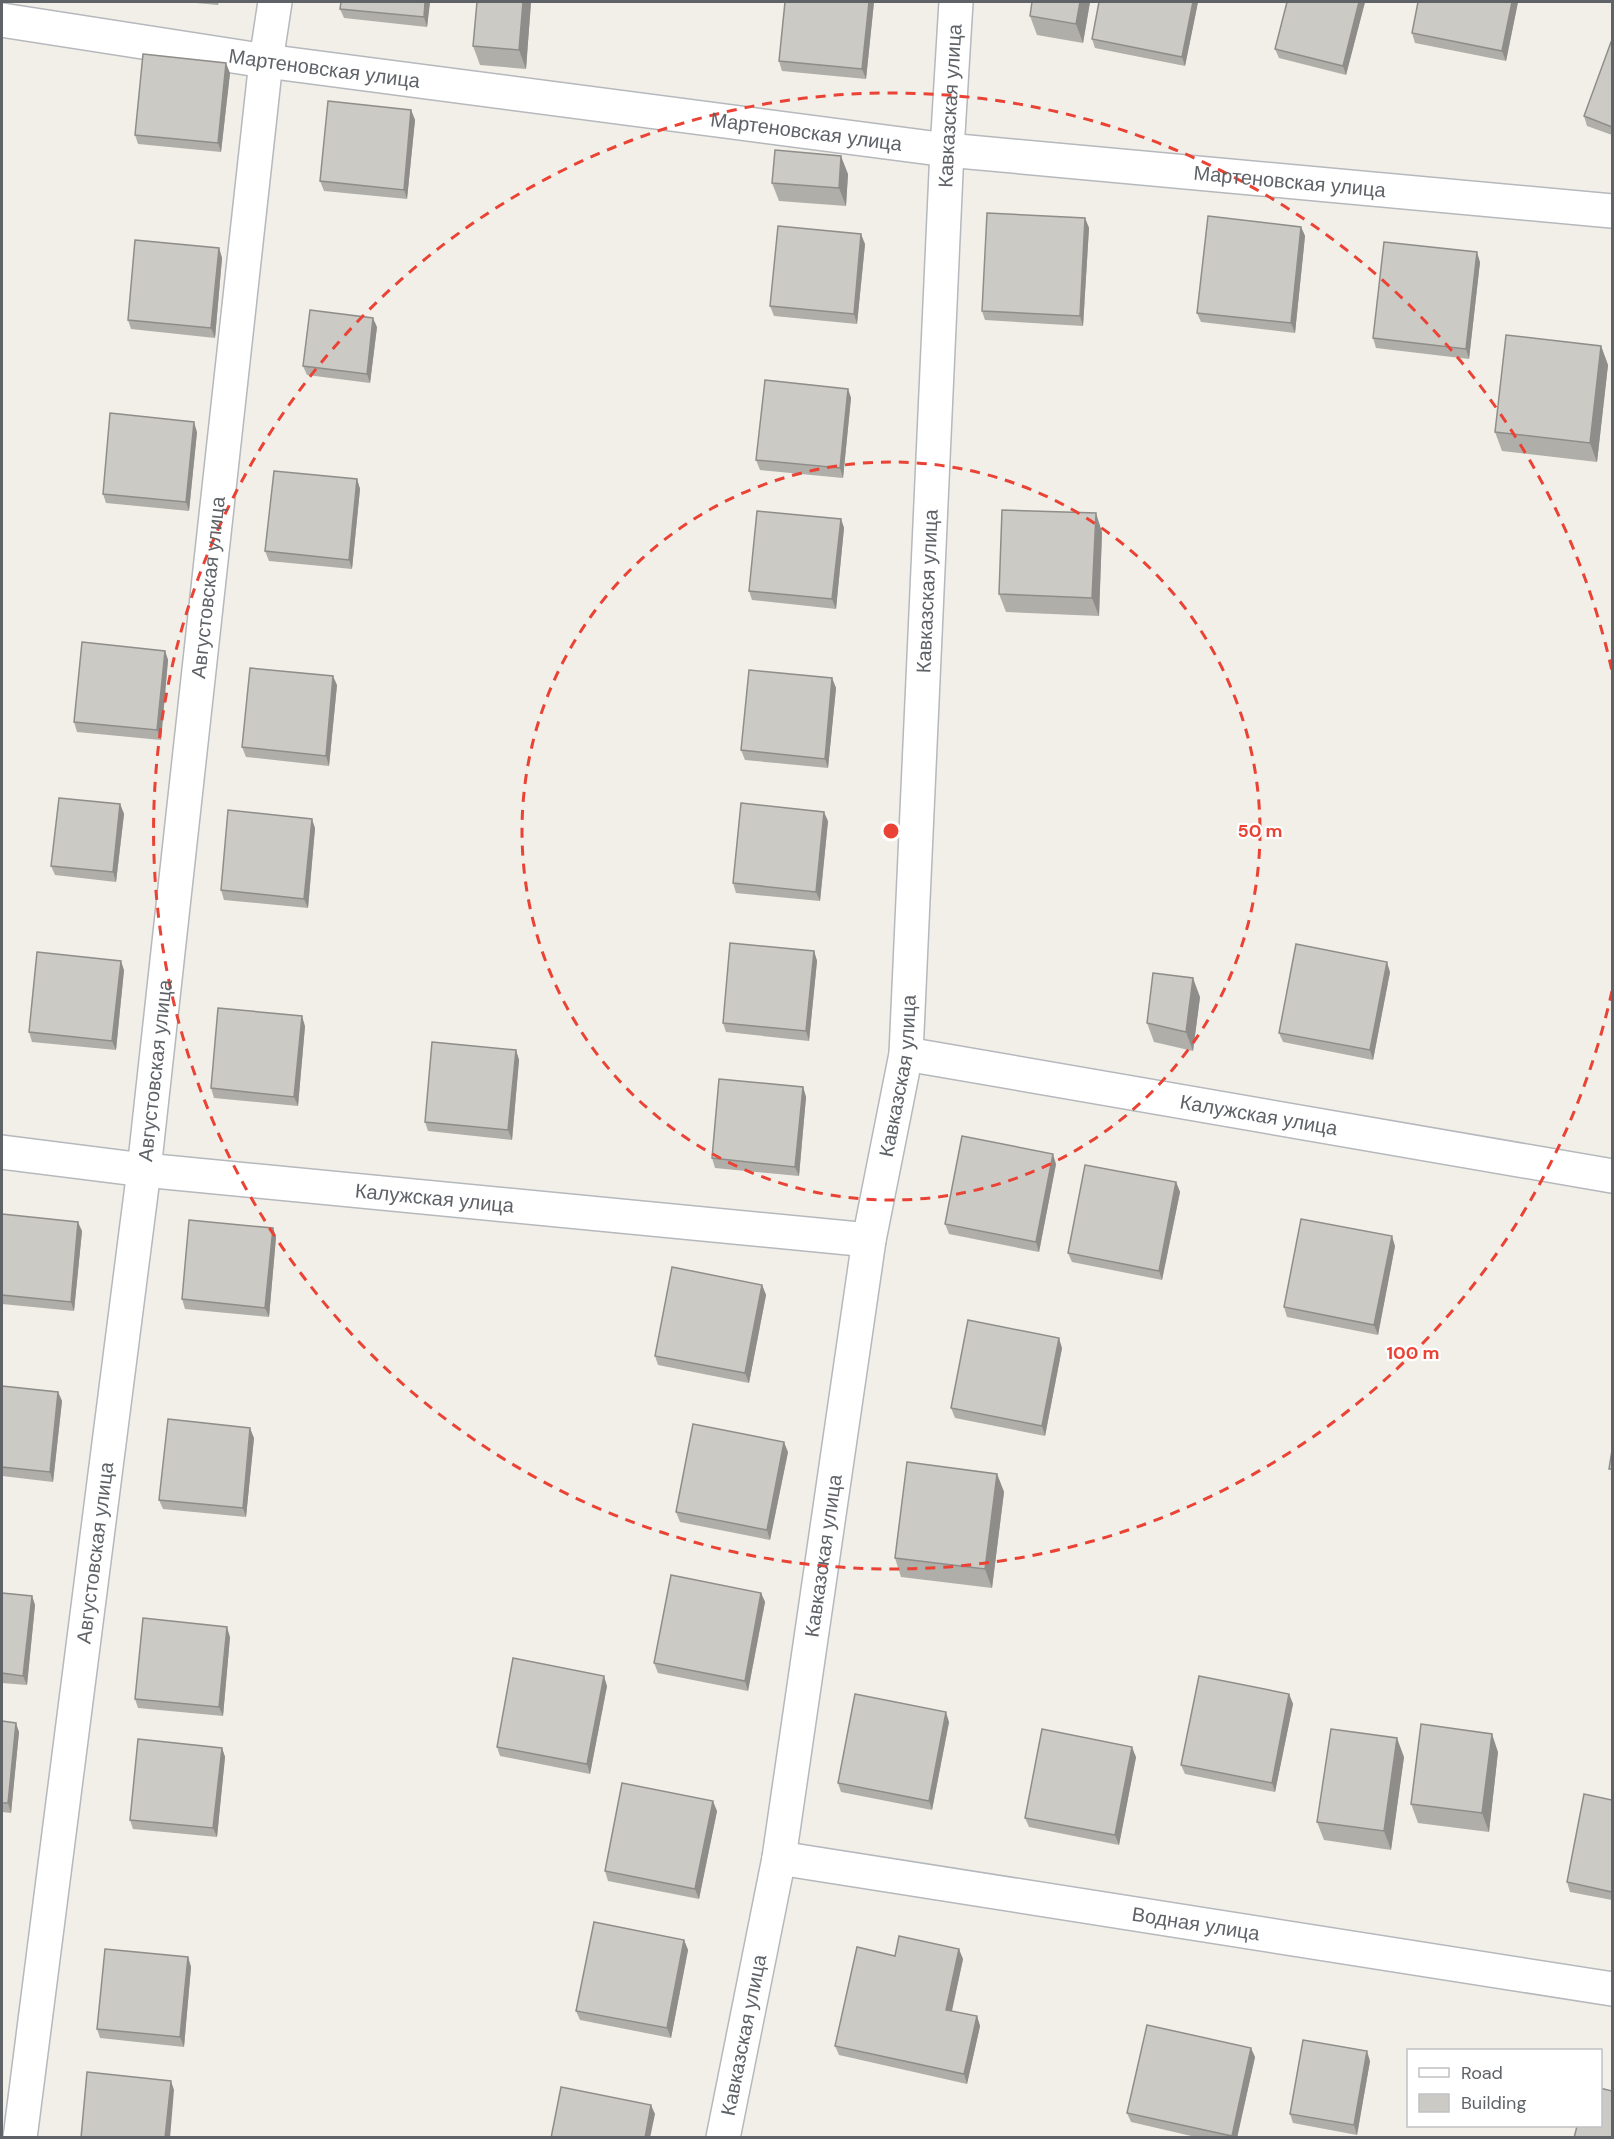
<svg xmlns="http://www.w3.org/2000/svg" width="1614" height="2139" font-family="'DM Sans',sans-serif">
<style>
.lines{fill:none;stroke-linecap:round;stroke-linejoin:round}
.minor-casing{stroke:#b5b8bc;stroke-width:36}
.minor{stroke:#fff;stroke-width:33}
.wall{fill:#afaea9}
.shaded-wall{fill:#8f8d8a}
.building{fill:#cccac5;stroke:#8f8d8a;stroke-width:1.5}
.ring{fill:none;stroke:#ea4335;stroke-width:3;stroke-dasharray:10 8}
.labels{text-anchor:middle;stroke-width:4.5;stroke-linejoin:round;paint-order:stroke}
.street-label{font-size:20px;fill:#5f6368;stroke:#fff}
.centre{fill:#ea4335;stroke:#fff;stroke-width:3}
.ring-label{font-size:18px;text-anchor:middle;font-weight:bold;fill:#ea4335;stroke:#fff;stroke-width:4.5;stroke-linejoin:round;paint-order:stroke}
</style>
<rect width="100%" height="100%" fill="#f1efe8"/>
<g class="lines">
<defs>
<g id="minor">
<path id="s1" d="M2,20L266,61L947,150L1612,211"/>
<path id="s2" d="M906,1054L1612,1176"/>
<path id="s3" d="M2,1152L144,1170L869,1240"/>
<path id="s4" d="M779,1858L1612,1989"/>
<path id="s5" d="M20,2138L144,1170L266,61L275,2"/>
<path id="s6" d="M723,2138L779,1858L869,1240L906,1054L947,150L956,2"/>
</g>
</defs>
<use href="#minor" class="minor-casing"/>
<use href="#minor" class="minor"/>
</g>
<g class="wall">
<polygon points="185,2 219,2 218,5"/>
<polygon points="430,2 427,27 344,18 340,9"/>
<polygon points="531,2 526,69 480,65 473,46"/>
<polygon points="785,2 874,2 866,79 782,71 779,61"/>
<polygon points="1090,2 1083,43 1037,35 1030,16"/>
<polygon points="1198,2 1185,66 1095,48 1092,39"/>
<polygon points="1365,2 1346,75 1279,58 1275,49"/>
<polygon points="1518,2 1506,61 1415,43 1412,33"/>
<polygon points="1612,43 1612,135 1587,126 1584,116"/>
<polygon points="230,73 221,152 138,144 135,135"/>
<polygon points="411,110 415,120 407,199 324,191 320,181"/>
<polygon points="848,174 846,206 779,201 772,183"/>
<polygon points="1085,218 1089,228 1083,326 985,320 982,311"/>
<polygon points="1301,227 1305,236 1295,333 1201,322 1197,313"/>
<polygon points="865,244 857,324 774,316 770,306"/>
<polygon points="219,248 222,258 215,338 131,329 128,320"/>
<polygon points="1480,262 1469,359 1376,348 1373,338"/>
<polygon points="377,327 370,383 307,375 303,366"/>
<polygon points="1601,346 1608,365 1597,462 1502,451 1495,432"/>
<polygon points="848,389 851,398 843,478 760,470 756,460"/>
<polygon points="197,432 189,511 106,503 103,494"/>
<polygon points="357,479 360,489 352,569 269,561 265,551"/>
<polygon points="841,519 844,528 836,609 752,600 749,591"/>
<polygon points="1102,532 1099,616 1006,612 999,594"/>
<polygon points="165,651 168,660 161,740 77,732 74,722"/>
<polygon points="832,678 836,688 828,768 745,760 741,750"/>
<polygon points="337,685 329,766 246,757 242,747"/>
<polygon points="120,804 124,814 116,882 55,875 51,866"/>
<polygon points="828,821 820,901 736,893 733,883"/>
<polygon points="315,828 308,908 224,900 221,890"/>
<polygon points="814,951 817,961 809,1041 726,1032 723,1023"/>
<polygon points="124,970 116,1050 32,1042 29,1032"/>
<polygon points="1390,972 1373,1060 1283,1042 1279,1033"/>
<polygon points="1200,997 1193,1051 1154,1042 1147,1023"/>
<polygon points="305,1026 298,1106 214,1098 211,1088"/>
<polygon points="516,1050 519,1060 512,1140 428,1131 425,1122"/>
<polygon points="803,1087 806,1097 799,1176 715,1168 712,1158"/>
<polygon points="1056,1164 1039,1252 949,1234 945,1224"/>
<polygon points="1176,1182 1180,1192 1162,1280 1072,1262 1068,1253"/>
<polygon points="2,1214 82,1231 74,1311 2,1304"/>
<polygon points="273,1228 276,1237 269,1317 185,1309 182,1299"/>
<polygon points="1395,1246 1378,1335 1287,1317 1284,1307"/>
<polygon points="762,1285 766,1295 749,1383 658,1365 655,1356"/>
<polygon points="1062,1348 1045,1436 955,1418 951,1408"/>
<polygon points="2,1386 58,1392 62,1401 53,1482 2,1476"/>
<polygon points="254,1438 246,1517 163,1509 159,1500"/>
<polygon points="788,1452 770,1540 680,1522 676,1512"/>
<polygon points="997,1474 1004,1492 992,1588 901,1577 895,1558"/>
<polygon points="2,1593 32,1596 35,1605 27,1685 2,1683"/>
<polygon points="761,1593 765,1602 748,1691 658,1673 654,1663"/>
<polygon points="230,1637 223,1716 138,1708 135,1699"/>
<polygon points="607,1686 590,1774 500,1756 497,1747"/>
<polygon points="1289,1694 1293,1704 1275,1792 1185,1774 1181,1765"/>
<polygon points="2,1721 19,1732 11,1813 2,1812"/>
<polygon points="949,1722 932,1810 841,1792 838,1783"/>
<polygon points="222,1748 225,1757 217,1837 133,1829 130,1820"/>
<polygon points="1498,1752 1489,1832 1418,1823 1411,1804"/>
<polygon points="1136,1757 1119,1845 1029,1827 1025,1818"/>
<polygon points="1404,1757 1391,1850 1324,1840 1317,1822"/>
<polygon points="1612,1800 1612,1900 1570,1892 1567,1882"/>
<polygon points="717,1811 699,1899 608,1881 605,1871"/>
<polygon points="684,1940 688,1950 671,2038 580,2020 576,2011"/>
<polygon points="895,1956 963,1959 952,2011 977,2016 980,2026 967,2084 839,2055 835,2046"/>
<polygon points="188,1957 191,1967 184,2047 100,2038 97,2029"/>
<polygon points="1255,2057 1237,2138 1200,2138 1131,2122 1127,2113"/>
<polygon points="1370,2061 1357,2135 1293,2123 1290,2114"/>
</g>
<g class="shaded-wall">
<polygon points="425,2 430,2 427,27 424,17"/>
<polygon points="523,2 531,2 526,69 519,50"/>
<polygon points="869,2 874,2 866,79 862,69"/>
<polygon points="1080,2 1090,2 1083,43 1076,24"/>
<polygon points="1193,2 1198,2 1185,66 1182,57"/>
<polygon points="1359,2 1365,2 1346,75 1343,66"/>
<polygon points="1512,2 1518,2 1506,61 1502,51"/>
<polygon points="226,63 230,73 221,152 218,143"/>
<polygon points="411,110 415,120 407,199 404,190"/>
<polygon points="841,156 848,174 846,206 839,188"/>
<polygon points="1085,218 1089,228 1083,326 1080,316"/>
<polygon points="1301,227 1305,236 1295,333 1291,323"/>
<polygon points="861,234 865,244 857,324 854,314"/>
<polygon points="219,248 222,258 215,338 211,328"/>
<polygon points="1477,252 1480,262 1469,359 1466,349"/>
<polygon points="373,318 377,327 370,383 367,374"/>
<polygon points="1601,346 1608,365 1597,462 1590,443"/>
<polygon points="848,389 851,398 843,478 840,468"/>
<polygon points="194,422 197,432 189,511 186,502"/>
<polygon points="357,479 360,489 352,569 349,560"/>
<polygon points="1096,513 1102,532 1099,616 1092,598"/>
<polygon points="841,519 844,528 836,609 832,599"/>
<polygon points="165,651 168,660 161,740 157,730"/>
<polygon points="333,676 337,685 329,766 326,756"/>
<polygon points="832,678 836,688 828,768 825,759"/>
<polygon points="120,804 124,814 116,882 113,872"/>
<polygon points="824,812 828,821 820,901 816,892"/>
<polygon points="312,819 315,828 308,908 304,899"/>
<polygon points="814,951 817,961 809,1041 806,1031"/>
<polygon points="121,961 124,970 116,1050 112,1041"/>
<polygon points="1387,962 1390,972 1373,1060 1370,1050"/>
<polygon points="1193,978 1200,997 1193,1051 1186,1032"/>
<polygon points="302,1016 305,1026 298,1106 294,1097"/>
<polygon points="516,1050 519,1060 512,1140 508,1130"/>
<polygon points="803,1087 806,1097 799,1176 795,1167"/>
<polygon points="1053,1154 1056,1164 1039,1252 1036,1242"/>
<polygon points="1176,1182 1180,1192 1162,1280 1159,1271"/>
<polygon points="78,1222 82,1231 74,1311 71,1302"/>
<polygon points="273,1228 276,1237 269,1317 265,1308"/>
<polygon points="1392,1236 1395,1246 1378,1335 1374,1325"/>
<polygon points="762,1285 766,1295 749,1383 745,1373"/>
<polygon points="1059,1338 1062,1348 1045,1436 1042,1426"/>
<polygon points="58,1392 62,1401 53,1482 50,1472"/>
<polygon points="250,1428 254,1438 246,1517 243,1508"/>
<polygon points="784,1442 788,1452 770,1540 767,1530"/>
<polygon points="997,1474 1004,1492 992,1588 985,1569"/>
<polygon points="761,1593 765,1602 748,1691 745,1681"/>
<polygon points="32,1596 35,1605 27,1685 23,1676"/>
<polygon points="227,1627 230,1637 223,1716 219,1707"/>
<polygon points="604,1676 607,1686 590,1774 587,1764"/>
<polygon points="1289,1694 1293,1704 1275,1792 1272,1783"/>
<polygon points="946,1712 949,1722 932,1810 929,1801"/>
<polygon points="16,1723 19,1732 11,1813 8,1803"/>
<polygon points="1492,1734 1498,1752 1489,1832 1482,1813"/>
<polygon points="1397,1738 1404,1757 1391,1850 1384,1831"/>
<polygon points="1132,1747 1136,1757 1119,1845 1115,1835"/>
<polygon points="222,1748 225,1757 217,1837 213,1828"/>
<polygon points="713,1801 717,1811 699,1899 695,1889"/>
<polygon points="684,1940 688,1950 671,2038 667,2028"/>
<polygon points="959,1949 963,1959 950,2019 946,2010"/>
<polygon points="188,1957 191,1967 184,2047 180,2037"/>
<polygon points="977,2016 980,2026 967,2084 964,2074"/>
<polygon points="1251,2048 1255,2057 1237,2138 1232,2138 1232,2136"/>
<polygon points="1367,2051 1370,2061 1357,2135 1354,2125"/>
<polygon points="171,2081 174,2090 170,2138 165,2138"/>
<polygon points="651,2105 655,2114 650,2138 645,2138"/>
</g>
<g class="building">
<polygon points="341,2 425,2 424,17 340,9"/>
<polygon points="477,2 523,2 519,50 473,46"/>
<polygon points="785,2 869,2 862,69 779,61"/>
<polygon points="1032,2 1080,2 1076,24 1030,16"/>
<polygon points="1099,2 1193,2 1182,57 1092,39"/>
<polygon points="1287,2 1359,2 1343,66 1275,49"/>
<polygon points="1418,2 1512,2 1502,51 1412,33"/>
<polygon points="1611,42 1612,43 1612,127 1584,116"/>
<polygon points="143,54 226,63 218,143 135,135"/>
<polygon points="328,101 411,110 404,190 320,181"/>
<polygon points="775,150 841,156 839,188 772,183"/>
<polygon points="987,213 1085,218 1080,316 982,311"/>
<polygon points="1208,216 1301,227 1291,323 1197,313"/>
<polygon points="778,226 861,234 854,314 770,306"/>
<polygon points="135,240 219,248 211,328 128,320"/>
<polygon points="1384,242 1477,252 1466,349 1373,338"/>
<polygon points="310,310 373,318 367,374 303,366"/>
<polygon points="1506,335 1601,346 1590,443 1495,432"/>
<polygon points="765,380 848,389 840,468 756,460"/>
<polygon points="110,413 194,422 186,502 103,494"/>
<polygon points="274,471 357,479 349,560 265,551"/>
<polygon points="1002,510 1096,513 1092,598 999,594"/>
<polygon points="757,511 841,519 832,599 749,591"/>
<polygon points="82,642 165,651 157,730 74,722"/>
<polygon points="250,668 333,676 326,756 242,747"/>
<polygon points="749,670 832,678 825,759 741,750"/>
<polygon points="59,798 120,804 113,872 51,866"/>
<polygon points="741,803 824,812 816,892 733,883"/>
<polygon points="228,810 312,819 304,899 221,890"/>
<polygon points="730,943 814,951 806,1031 723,1023"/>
<polygon points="1296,944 1387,962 1370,1050 1279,1033"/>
<polygon points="37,952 121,961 112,1041 29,1032"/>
<polygon points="1153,973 1193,978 1186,1032 1147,1023"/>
<polygon points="218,1008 302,1016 294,1097 211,1088"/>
<polygon points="432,1042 516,1050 508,1130 425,1122"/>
<polygon points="719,1079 803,1087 795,1167 712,1158"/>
<polygon points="962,1136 1053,1154 1036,1242 945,1224"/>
<polygon points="1085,1165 1176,1182 1159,1271 1068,1253"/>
<polygon points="2,1214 78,1222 71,1302 2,1295"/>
<polygon points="1301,1219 1392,1236 1374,1325 1284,1307"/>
<polygon points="189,1220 273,1228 265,1308 182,1299"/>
<polygon points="672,1267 762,1285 745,1373 655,1356"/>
<polygon points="968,1320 1059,1338 1042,1426 951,1408"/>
<polygon points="2,1386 58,1392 50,1472 2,1467"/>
<polygon points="168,1419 250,1428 243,1508 159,1500"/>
<polygon points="693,1424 784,1442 767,1530 676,1512"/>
<polygon points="1612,1450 1612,1469 1609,1469"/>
<polygon points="907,1462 997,1474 985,1569 895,1558"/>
<polygon points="671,1575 761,1593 745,1681 654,1663"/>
<polygon points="2,1593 32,1596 23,1676 2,1673"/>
<polygon points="143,1618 227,1627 219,1707 135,1699"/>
<polygon points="513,1658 604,1676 587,1764 497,1747"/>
<polygon points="1199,1676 1289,1694 1272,1783 1181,1765"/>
<polygon points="855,1694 946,1712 929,1801 838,1783"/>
<polygon points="2,1721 16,1723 8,1803 2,1803"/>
<polygon points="1421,1724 1492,1734 1482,1813 1411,1804"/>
<polygon points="1042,1729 1132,1747 1115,1835 1025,1818"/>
<polygon points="1331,1729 1397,1738 1384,1831 1317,1822"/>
<polygon points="138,1739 222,1748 213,1828 130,1820"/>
<polygon points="622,1783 713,1801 695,1889 605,1871"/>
<polygon points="1584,1794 1612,1800 1612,1892 1567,1882"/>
<polygon points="594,1922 684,1940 667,2028 576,2011"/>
<polygon points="899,1936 959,1949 946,2010 977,2016 964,2074 835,2046 857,1947 895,1956"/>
<polygon points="105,1949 188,1957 180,2037 97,2029"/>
<polygon points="1147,2025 1251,2048 1232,2136 1127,2113"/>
<polygon points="1303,2040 1367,2051 1354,2125 1290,2114"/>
<polygon points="87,2072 171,2081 165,2138 81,2138"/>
<polygon points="561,2087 651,2105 645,2138 551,2138"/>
<polygon points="1600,2088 1612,2091 1612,2138 1574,2138 1577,2126 1600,2126"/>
</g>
<g class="ring">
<circle cx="891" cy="831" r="369"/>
<path d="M1612 991A738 738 0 1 1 1612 671"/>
</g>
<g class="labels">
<g class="street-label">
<text dy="7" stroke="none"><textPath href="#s1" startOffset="326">Мартеновская улица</textPath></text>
<text dy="7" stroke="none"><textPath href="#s6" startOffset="2049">Кавказская улица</textPath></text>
<text dy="7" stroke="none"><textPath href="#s1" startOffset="812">Мартеновская улица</textPath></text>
<text dy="7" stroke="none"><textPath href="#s1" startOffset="1298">Мартеновская улица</textPath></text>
<text dy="7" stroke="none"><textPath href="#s5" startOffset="1562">Августовская улица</textPath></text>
<text dy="7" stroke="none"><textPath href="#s6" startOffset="1563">Кавказская улица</textPath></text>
<text dy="7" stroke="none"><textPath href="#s5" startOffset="1076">Августовская улица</textPath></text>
<text dy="7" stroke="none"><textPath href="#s6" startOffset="1077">Кавказская улица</textPath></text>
<text dy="7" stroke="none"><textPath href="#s2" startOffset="358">Калужская улица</textPath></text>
<text dy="7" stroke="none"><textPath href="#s3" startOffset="435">Калужская улица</textPath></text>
<text dy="7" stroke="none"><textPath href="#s5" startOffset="590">Августовская улица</textPath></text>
<text dy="7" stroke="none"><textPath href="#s6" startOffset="591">Кавказская улица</textPath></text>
<text dy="7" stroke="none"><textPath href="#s4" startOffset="422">Водная улица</textPath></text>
<text dy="7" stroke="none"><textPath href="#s6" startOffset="105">Кавказская улица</textPath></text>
</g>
</g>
<circle cx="891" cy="831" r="9" class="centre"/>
<g class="ring-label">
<text x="1260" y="837">50 m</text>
<text x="1413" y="1359">100 m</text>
</g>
<rect width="1614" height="2139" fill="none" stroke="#5f6368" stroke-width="6"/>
<rect x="1407" y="2049" width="195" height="78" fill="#ffffff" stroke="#bfc1c3" stroke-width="1.5"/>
<rect x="1419" y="2068" width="30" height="9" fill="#ffffff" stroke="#bfc1c3" stroke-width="1.5"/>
<text x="1461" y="2079" font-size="18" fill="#5f6368">Road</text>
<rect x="1419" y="2094" width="30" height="18" fill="#cccac5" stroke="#bfc1c3" stroke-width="1.5"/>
<text x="1461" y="2109" font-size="18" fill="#5f6368">Building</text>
</svg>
